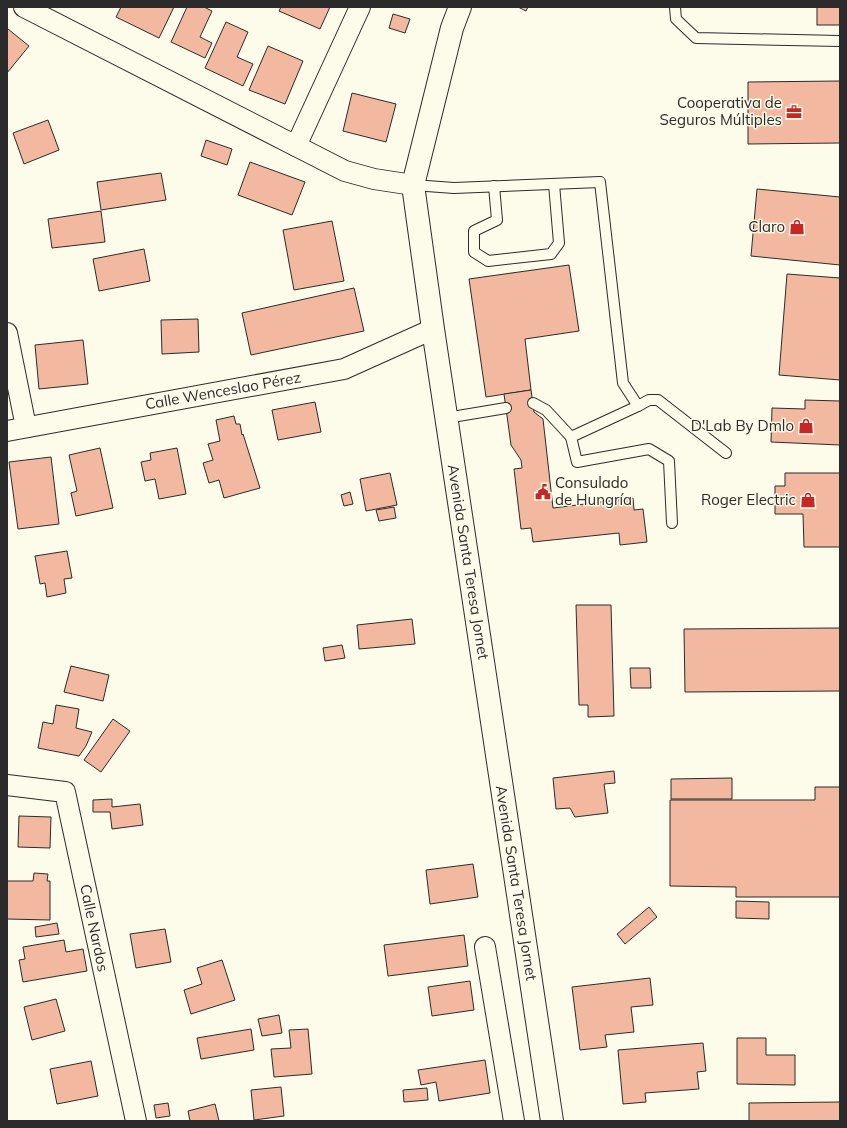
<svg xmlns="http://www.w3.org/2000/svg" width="847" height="1128" font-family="Mulish,sans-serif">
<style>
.building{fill:#f2b8a0;stroke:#2b2b2b}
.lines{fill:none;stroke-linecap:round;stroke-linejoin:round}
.lane-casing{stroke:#2b2b2b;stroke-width:12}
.street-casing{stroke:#2b2b2b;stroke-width:22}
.primary-casing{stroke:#2b2b2b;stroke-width:24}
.lane{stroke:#fdfbea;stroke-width:10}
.street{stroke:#fdfbea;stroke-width:20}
.primary{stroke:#fdfbea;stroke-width:22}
.labels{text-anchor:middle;stroke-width:3;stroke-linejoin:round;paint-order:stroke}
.poi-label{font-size:15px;fill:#2b2b2b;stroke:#fdfbea;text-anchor:end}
.street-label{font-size:15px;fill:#2b2b2b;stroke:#fdfbea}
</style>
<rect width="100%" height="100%" fill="#fdfbea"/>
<g class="building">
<polygon points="121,7 174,7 159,38 116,17"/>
<polygon points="187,7 204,7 212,11 200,37 212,43 205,58 171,42"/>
<polygon points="281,7 330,7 320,29 279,11"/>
<polygon points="518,7 528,7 526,11"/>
<rect x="817" y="7" width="23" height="18"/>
<polygon points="393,14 410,19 405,33 389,28"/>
<polygon points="226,22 248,32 237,57 253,64 243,86 205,68"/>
<polygon points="8,29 29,46 7,73 7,31"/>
<polygon points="268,46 303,61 285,104 249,90"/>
<polygon points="840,81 840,143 748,144 748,82"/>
<polygon points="352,93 396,104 386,142 343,131"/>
<polygon points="48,120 59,150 24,164 13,133"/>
<polygon points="206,140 232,149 227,165 201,156"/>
<polygon points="250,162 305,182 292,215 238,195"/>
<polygon points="161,173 166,200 101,210 97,182"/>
<polygon points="757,189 840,197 840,265 751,256"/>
<polygon points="101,211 105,242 52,248 48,219"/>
<polygon points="332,221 344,281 294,290 283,230"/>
<polygon points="144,249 150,281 99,291 93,259"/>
<polygon points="569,265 579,331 525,339 531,390 486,397 469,279"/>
<polygon points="787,274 840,278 840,380 779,375"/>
<polygon points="354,288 364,331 251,355 242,313"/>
<polygon points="198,319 199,352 162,354 161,320"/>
<polygon points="83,340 88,384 39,389 35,345"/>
<polygon points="531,390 534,412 543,419 553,508 633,498 634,510 643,509 647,542 620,545 619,533 533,542 531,528 521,529 514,469 522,468 521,460 511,445 504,394"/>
<polygon points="805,400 840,401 840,445 771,442 772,408 805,409"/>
<polygon points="315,402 321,432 278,440 272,410"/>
<polygon points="234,416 236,424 240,424 242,435 243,434 260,488 224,498 219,480 209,483 203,463 213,460 208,444 220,441 216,420"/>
<polygon points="100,448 113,508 76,516 71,493 77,491 69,455"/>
<polygon points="177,448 186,494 159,499 155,479 145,481 141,462 151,460 150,453"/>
<polygon points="51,457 59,524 18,529 9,462"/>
<polygon points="390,473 397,505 366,511 360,479"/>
<polygon points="785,473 840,473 840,547 804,547 803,514 775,514 775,486 785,486"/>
<polygon points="350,492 353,504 344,506 341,495"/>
<polygon points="394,507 396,518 379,521 376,510"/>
<polygon points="67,551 72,578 64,579 66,593 47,597 45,583 40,584 35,556"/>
<polygon points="576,605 611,605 614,716 588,717 588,705 579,705"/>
<polygon points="412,619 415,644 359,649 357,625"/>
<polygon points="840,628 840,691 685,692 684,629"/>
<polygon points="342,645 345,658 325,661 323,648"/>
<polygon points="71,666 109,675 103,701 64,692"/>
<polygon points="630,668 650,668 651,688 631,688"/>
<polygon points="56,705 79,709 76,728 92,732 86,746 79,756 38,748 43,722 53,724"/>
<polygon points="113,719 130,731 101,772 84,760"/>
<polygon points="614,771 615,783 604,784 608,813 575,817 570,808 556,809 553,778"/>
<polygon points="732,778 732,799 671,799 671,779"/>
<polygon points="815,787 840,787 840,897 736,897 736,887 670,886 670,800 815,800"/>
<polygon points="112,799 112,807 140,804 143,825 112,829 110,812 93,812 93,800"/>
<polygon points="19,816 51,817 50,848 18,847"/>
<polygon points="473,864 478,897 430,904 426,870"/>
<polygon points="34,873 48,874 47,881 50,881 50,920 7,919 7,881 33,881"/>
<polygon points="736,901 769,902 769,919 736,918"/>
<polygon points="649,907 657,917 625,944 617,934"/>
<polygon points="57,923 59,934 36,937 35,927"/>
<polygon points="165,929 171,962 136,968 130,934"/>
<polygon points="464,935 468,966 388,976 384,945"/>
<polygon points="64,940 66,952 83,949 87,971 23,982 19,960 25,959 23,947"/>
<polygon points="222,960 235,1000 191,1014 184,990 202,984 197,968"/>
<polygon points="650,978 653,1005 631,1007 634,1032 605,1035 607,1047 580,1050 572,987"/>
<polygon points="470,981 474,1010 432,1016 428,987"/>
<polygon points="56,999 65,1031 32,1040 24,1007"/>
<polygon points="279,1015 282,1033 262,1036 258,1019"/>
<polygon points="251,1029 254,1050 201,1059 197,1038"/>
<polygon points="308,1029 312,1074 274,1077 271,1049 291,1048 289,1030"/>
<polygon points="737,1038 766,1038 766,1055 795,1055 795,1085 737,1084"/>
<polygon points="703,1043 706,1071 697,1072 699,1089 645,1093 646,1102 623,1104 618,1050"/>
<polygon points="485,1060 490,1093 439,1101 436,1082 421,1085 418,1070"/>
<polygon points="91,1061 98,1096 57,1104 50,1069"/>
<polygon points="281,1087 284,1116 254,1120 251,1090"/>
<polygon points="427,1088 428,1100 404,1102 403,1090"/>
<polygon points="840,1102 840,1121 749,1121 749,1103"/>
<polygon points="168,1103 170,1116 156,1118 154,1105"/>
<polygon points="215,1104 219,1121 190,1121 188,1111"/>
</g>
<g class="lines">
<defs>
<g id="lane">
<polyline points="675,7 676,19 696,38 840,41"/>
<polyline points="413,185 454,188 600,182 623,383 638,406 649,400 658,400 726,453"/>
<polyline points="494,186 497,220 474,231 474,252 488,261 551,254 559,243 554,184"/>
<polyline points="533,403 546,410 571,437"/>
<polyline points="638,406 571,437 577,462 649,449 669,461 672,523"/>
<polyline points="446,418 506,408"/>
</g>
<g id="street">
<polyline points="24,7 296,146 360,7"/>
<polyline points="296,146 345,171 374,179 413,185"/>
<polyline points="7,333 26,427"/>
<polyline points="7,431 344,369 433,329"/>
<polyline points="7,785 65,792 136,1121"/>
<polyline points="485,947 514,1121"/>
</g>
<polyline id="primary" points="460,7 452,28 413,185 433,329 552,1121"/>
</defs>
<use href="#lane" class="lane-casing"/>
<use href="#street" class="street-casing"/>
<use href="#primary" class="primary-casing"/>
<use href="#lane" class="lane"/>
<use href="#street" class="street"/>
<use href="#primary" class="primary"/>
</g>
<defs>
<symbol id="office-bare" viewBox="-9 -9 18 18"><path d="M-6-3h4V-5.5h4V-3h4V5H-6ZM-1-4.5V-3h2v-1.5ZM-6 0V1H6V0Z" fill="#c62828" stroke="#fdfbea" stroke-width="2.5" paint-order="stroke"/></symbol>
<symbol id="shop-bare" viewBox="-9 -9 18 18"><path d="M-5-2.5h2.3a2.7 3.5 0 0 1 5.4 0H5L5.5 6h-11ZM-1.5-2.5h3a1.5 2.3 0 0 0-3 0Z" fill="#c62828" stroke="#fdfbea" stroke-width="2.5" paint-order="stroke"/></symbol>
<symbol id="civic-bare" viewBox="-9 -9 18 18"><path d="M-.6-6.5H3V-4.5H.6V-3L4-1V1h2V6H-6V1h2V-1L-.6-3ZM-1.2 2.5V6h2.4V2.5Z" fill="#c62828" stroke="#fdfbea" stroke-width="2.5" paint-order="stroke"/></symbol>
</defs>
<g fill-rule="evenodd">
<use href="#office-bare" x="783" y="101" width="22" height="22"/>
<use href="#shop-bare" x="786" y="216" width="22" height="22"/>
<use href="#shop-bare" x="795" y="415" width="22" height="22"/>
<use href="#civic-bare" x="532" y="481" width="22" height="22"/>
<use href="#shop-bare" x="797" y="489" width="22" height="22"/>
</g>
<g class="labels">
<g class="poi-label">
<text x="782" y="108">Cooperativa de<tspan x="782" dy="17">Seguros Múltiples</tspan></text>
<text x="785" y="232">Claro</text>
<text x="794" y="431">D'Lab By Dmlo</text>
<text x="555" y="488" text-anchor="start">Consulado<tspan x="555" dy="17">de Hungría</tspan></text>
<text x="796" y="505">Roger Electric</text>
</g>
<g class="street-label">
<text transform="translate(223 391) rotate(-10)" y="5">Calle Wenceslao Pérez</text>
<text transform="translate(468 562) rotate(81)" y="5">Avenida Santa Teresa Jornet</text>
<text transform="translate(516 883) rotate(81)" y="5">Avenida Santa Teresa Jornet</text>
<text transform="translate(94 928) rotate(78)" y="5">Calle Nardos</text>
</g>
</g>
<rect width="847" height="1128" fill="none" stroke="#2b2b2b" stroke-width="16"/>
</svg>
